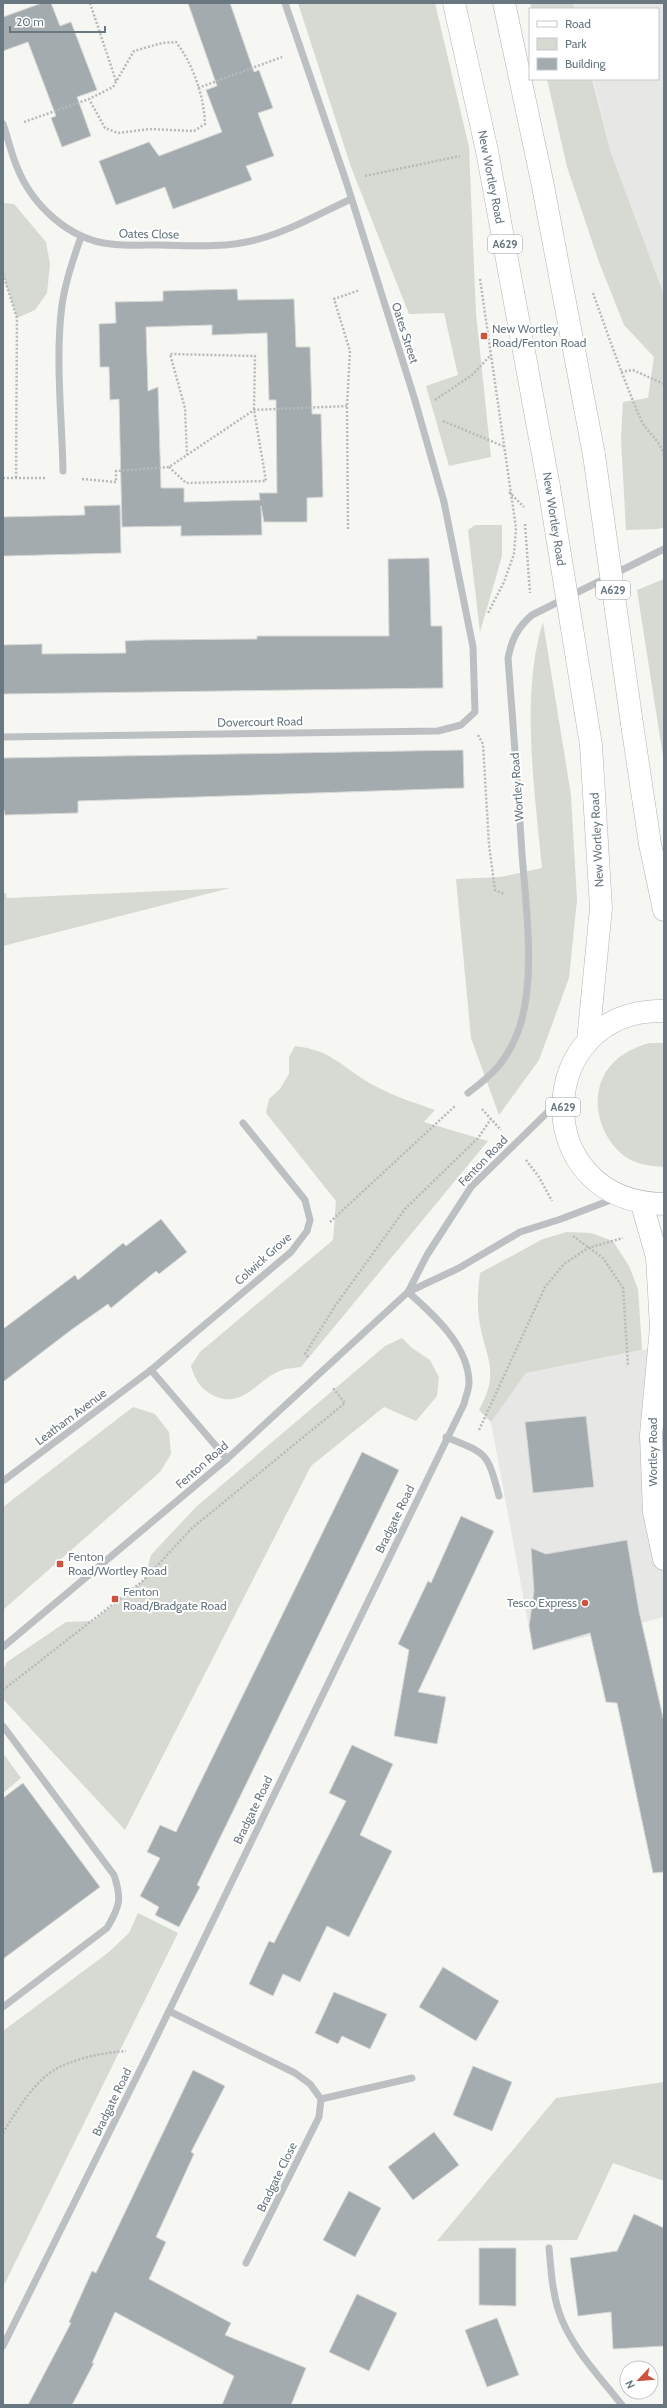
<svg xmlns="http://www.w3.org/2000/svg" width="667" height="2408" font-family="Cabin,sans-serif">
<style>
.built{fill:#e7e7e6}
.green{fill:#d6dad3}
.building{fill:#a4abaf;stroke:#d7d7d6;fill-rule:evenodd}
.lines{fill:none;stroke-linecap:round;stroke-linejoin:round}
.major-casing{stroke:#b0b5b7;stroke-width:23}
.path{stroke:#b6babb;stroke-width:2.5;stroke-dasharray:2 2;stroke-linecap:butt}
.minor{stroke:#bcc0c2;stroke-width:7}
.major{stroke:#fff;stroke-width:22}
.major-bridge-casing{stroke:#b0b5b7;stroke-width:23;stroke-linecap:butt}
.major-bridge{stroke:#fff;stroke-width:22}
.poi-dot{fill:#cc533d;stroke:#fff;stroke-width:1.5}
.labels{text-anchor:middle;stroke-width:4;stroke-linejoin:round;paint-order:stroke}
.shield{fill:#fff;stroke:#96a0a6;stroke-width:1}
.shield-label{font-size:11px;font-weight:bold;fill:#697880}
.street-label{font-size:12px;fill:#697880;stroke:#fff}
.poi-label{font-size:12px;fill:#697880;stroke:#fff;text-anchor:start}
</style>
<rect width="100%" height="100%" fill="#f6f6f3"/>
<g class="built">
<polygon points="574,3 664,3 664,295 611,153 593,79 658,79 658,9 575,9"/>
<polygon points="664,1346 664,1617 533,1650 491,1422 526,1373"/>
</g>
<g class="green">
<polygon points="298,3 435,3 469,147 476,313 491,457 449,466 426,386 458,375 444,313 409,314 351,167"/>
<polygon points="530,3 573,3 575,9 532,9"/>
<polygon points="547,79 592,79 611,153 664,295 664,527 658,529 626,530 621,439 623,402 648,398 654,357 624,325 599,262 567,167"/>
<polygon points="3,203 14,204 46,242 50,264 47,293 35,310 17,318 3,274"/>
<polygon points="475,525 502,525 502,556 480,632 468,530"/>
<polygon points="664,579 664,763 637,590"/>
<path d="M543,622L571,795L577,900L569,978L539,1060L499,1115L471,1038L456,879L501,877L542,868C535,793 520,695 543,622Z"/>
<polygon points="230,888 3,946 3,893 6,893 7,898"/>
<path d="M649,1043H664V1167C650,1166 634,1164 623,1155C596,1133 587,1088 614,1062C624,1052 636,1047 649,1043Z"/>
<path d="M295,1046C334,1050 345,1071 377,1087C395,1097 416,1103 435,1110L424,1122L488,1141L301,1367C295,1368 288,1368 282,1370C255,1380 242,1413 209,1393C199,1387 194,1377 191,1366L200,1352L333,1240L336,1201L266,1113L269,1099L280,1089L289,1074V1057Z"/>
<path d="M567,1232L591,1233L613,1241L629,1266L638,1289L642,1350L526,1373L491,1422L479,1410C501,1370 485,1358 479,1319C477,1304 478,1288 480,1273L543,1239Z"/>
<polygon points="402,1338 412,1348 430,1360 439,1377 437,1396 416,1421 384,1407 311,1466 125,1830 3,1699 3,1670 7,1662 66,1622 93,1621 144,1580 151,1555 196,1507 385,1346"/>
<polygon points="133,1407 155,1414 169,1432 171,1454 160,1472 3,1610 3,1507"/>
<polygon points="3,1753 21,1778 3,1793"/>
<polygon points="138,1913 178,1933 3,2287 3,2031 109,1952 129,1933"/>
<polygon points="664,2082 664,2181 613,2163 577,2240 437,2241 556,2098"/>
</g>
<g class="building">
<polygon points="42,3 51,3 60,26 71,22 97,90 77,97 91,136 62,147 51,118 56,116 28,42 3,51 3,17"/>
<polygon points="188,3 230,3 254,72 259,70 273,108 258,113 274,156 246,166 252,180 173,209 165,187 116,205 99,161 149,142 159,156 222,132 206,90 217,86"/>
<path d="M237,289L238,300L294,299L296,347H310L312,414H321L323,497L307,498V522H264L261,506L262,535L181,536V526L122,527L119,399L110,400L109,367H100L99,324L116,323L115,302L163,301V291ZM212,325V335L267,333L269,400H276L277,493H259L260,500L184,502V488H161L158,387L148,391L146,327Z"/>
<polygon points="120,505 121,553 3,556 3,517 85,515 84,506"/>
<polygon points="429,558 431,626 442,626 443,688 3,694 3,645 42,644 42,654 126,653 125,641 147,640 257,639 257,636 389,636 388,559"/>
<polygon points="463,750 464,788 78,801 78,813 5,815 3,806 3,758"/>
<polygon points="161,1219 187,1252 159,1274 156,1271 111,1308 108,1304 71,1330 3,1382 3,1329 75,1275 78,1280 123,1243 126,1246"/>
<polygon points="586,1416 594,1487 533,1493 525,1422"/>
<polygon points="362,1452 399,1470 197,1885 200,1887 179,1927 155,1915 159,1907 140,1896 160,1858 147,1852 160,1825 176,1832"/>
<polygon points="461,1516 494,1531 418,1692 446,1697 437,1744 394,1736 409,1650 398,1644 428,1581 431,1583"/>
<polygon points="627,1540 639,1611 664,1722 664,1872 653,1873 617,1703 606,1702 590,1633 533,1650 529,1626 534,1591 531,1548 546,1554"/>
<polygon points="352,1745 393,1764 360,1835 392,1851 349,1937 327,1926 300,1982 283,1974 273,1996 249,1984 269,1941 274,1943 346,1801 329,1793"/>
<polygon points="23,1783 100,1887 3,1959 3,1798"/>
<polygon points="443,1967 499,2001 476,2041 419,2007"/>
<polygon points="334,1992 387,2014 370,2049 342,2036 338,2044 315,2033"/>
<polygon points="473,2066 512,2082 492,2131 453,2115"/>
<polygon points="193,2070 225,2086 191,2152 194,2154 156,2237 166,2242 149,2279 231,2323 225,2335 306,2368 291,2405 222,2405 234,2376 115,2312 92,2363 94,2363 72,2405 28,2405 71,2323 69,2322 92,2271 96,2273"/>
<polygon points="434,2132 459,2165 413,2200 388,2167"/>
<polygon points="349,2191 381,2208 355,2257 323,2240"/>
<polygon points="634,2214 664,2228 664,2346 613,2349 611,2312 578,2316 570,2258 617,2251"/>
<polygon points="479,2248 516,2248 516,2306 479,2305"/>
<polygon points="357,2294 397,2313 369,2371 329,2352"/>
<polygon points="497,2318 519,2375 487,2387 465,2330"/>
</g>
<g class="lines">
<defs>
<g id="major">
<polyline points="454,3 487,151 549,487"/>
<polyline points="504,3 542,181 594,455"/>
<polyline points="632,724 650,844 664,910"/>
<path d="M664,1011C533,1008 526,1202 664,1204"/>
<polyline points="588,1041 601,908 591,745"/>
<polyline points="642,1204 657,1257 661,1327 651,1435 654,1512 664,1559"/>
</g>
</defs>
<use href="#major" class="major-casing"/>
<g class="path">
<polyline points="90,3 116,81"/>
<polyline points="198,88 282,57"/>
<path d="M24,122L89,99L113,87L134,51L162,43L176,42C193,64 204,96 205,124L194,131L149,129L118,133L105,128L89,99"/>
<polyline points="365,176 460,156"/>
<polyline points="3,274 17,318 16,479"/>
<polyline points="480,279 516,528 514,554 504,582 488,613"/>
<path d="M593,293C608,335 623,378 641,420C648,434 660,439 664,456"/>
<polyline points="621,372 633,370 664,384"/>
<polyline points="435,400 472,375 490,356"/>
<polyline points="443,421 503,446"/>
<polyline points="169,467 186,483 266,481 254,410 255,356 170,354 185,408 187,455"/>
<polyline points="3,478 45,478"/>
<polyline points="82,479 116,482 116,471 169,467 254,410 347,406"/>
<polyline points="509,492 524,507"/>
<polyline points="525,524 530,593"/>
<polyline points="348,529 347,406 350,351 334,299 360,290"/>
<polyline points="478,735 483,744 489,845 495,890 504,894"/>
<polyline points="482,1109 501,1130"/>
<polyline points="526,1160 539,1177 552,1201"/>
<polyline points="330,1222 455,1106"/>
<polyline points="573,1236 603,1258 623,1288 628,1365"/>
<polyline points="308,1357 305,1354 335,1306 405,1209 478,1138 491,1119"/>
<polyline points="479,1430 545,1287 564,1264 588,1248 623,1238"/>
<polyline points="3,1690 144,1580 191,1529 345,1403 333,1388"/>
<path d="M3,2133C15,2113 34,2082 54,2070C75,2058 102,2053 126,2051"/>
</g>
<g class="minor">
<path d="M3,124C8,138 11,153 17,167C32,205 69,240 111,244C127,246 144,245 160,245C193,246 227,248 259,239C291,230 321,213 351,199"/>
<path d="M63,471C62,416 55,359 62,305C65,282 73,259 81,237"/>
<polyline points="3,737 438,731 461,725 475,712 473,647 444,502 414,397 346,181 285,3"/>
<path d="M468,1093C492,1075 506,1062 517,1034C537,985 526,907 522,854C518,789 513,724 508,658C512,639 517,628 532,615L664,549"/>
<polyline points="408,1292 427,1255 471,1187 559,1101"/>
<polyline points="151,1370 227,1459"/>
<path d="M446,1437C488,1454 487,1452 499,1496"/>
<polyline points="3,1481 151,1370 291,1252 307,1231 310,1220 305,1200 243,1123"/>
<polyline points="3,1647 227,1459 408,1292 459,1268 520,1232 561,1219 616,1198"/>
<path d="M3,1726L114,1875C122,1899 120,1906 107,1928L3,2007"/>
<polyline points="169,2011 295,2073 310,2084 321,2099 319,2117 246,2263"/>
<polyline points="321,2099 412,2078"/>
<path d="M549,2248C551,2269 552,2291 559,2312C570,2346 600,2377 622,2405"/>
<path d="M3,2346L150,2050L464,1404C465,1398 469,1390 469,1383C469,1346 433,1314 408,1292"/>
</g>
<use href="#major" class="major"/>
<defs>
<g id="major-bridge">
<polyline points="594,455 632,724"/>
<polyline points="549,487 591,745"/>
</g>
</defs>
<use href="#major-bridge" class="major-bridge-casing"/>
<use href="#major-bridge" class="major-bridge"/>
</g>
<g class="poi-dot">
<rect x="480" y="332" width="8" height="8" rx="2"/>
<rect x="56" y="1560" width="8" height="8" rx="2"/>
<rect x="111" y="1595" width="8" height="8" rx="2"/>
<circle cx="585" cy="1603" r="4"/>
</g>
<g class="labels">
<g class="shield">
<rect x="488" y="235" width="34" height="18" rx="3"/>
<rect x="596" y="581" width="34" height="18" rx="3"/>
<rect x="546" y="1098" width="34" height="18" rx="3"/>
</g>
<g class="shield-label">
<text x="505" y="248">A629</text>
<text x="613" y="594">A629</text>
<text x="563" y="1111">A629</text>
</g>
<g class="street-label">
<text transform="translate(491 177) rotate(79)" y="4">New Wortley Road</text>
<text transform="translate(149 234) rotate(1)" y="4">Oates Close</text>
<text transform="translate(405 333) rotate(72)" y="4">Oates Street</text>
<text transform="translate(554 519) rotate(81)" y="4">New Wortley Road</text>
<text transform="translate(260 722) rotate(-1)" y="4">Dovercourt Road</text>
<text transform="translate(517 787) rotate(-94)" y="4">Wortley Road</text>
<text transform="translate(597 840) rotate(-93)" y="4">New Wortley Road</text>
<text transform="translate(483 1161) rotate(-46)" y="4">Fenton Road</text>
<text transform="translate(263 1259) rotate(-42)" y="4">Colwick Grove</text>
<text transform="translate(71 1417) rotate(-37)" y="4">Leatham Avenue</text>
<text transform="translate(653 1452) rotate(-90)" y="4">Wortley Road</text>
<text transform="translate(202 1465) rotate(-41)" y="4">Fenton Road</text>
<text transform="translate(395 1519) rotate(-64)" y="4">Bradgate Road</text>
<text transform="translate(253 1810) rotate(-64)" y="4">Bradgate Road</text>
<text transform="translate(112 2102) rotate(-64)" y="4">Bradgate Road</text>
<text transform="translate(277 2177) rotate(-64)" y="4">Bradgate Close</text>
</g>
<g class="poi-label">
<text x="492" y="333">New Wortley<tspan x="492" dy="14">Road/Fenton Road</tspan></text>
<text x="68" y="1561">Fenton<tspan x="68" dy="14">Road/Wortley Road</tspan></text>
<text x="123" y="1596">Fenton<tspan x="123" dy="14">Road/Bradgate Road</tspan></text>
<text x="577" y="1607" text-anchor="end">Tesco Express</text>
</g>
</g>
<rect width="667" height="2408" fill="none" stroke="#697880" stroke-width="8"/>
<rect x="529" y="8" width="130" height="72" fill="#ffffff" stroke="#c3c9cc"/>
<rect x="537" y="21" width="20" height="6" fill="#ffffff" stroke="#c3c9cc"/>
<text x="565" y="28" font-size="12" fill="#697880">Road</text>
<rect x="537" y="38" width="20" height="12" fill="#d6dad3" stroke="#c3c9cc"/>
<text x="565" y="48" font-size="12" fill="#697880">Park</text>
<rect x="537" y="58" width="20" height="12" fill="#a4abaf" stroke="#c3c9cc"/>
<text x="565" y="68" font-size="12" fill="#697880">Building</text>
<g transform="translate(639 2380) rotate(244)"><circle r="19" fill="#ffffff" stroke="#c3c9cc"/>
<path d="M0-3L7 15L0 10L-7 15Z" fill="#cc533d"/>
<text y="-6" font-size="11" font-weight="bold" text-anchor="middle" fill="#697880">N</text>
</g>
<path d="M10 26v6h95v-6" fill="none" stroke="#697880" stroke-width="2"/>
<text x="16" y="26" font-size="12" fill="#697880" stroke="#ffffff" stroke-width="3" paint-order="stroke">20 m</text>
</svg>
